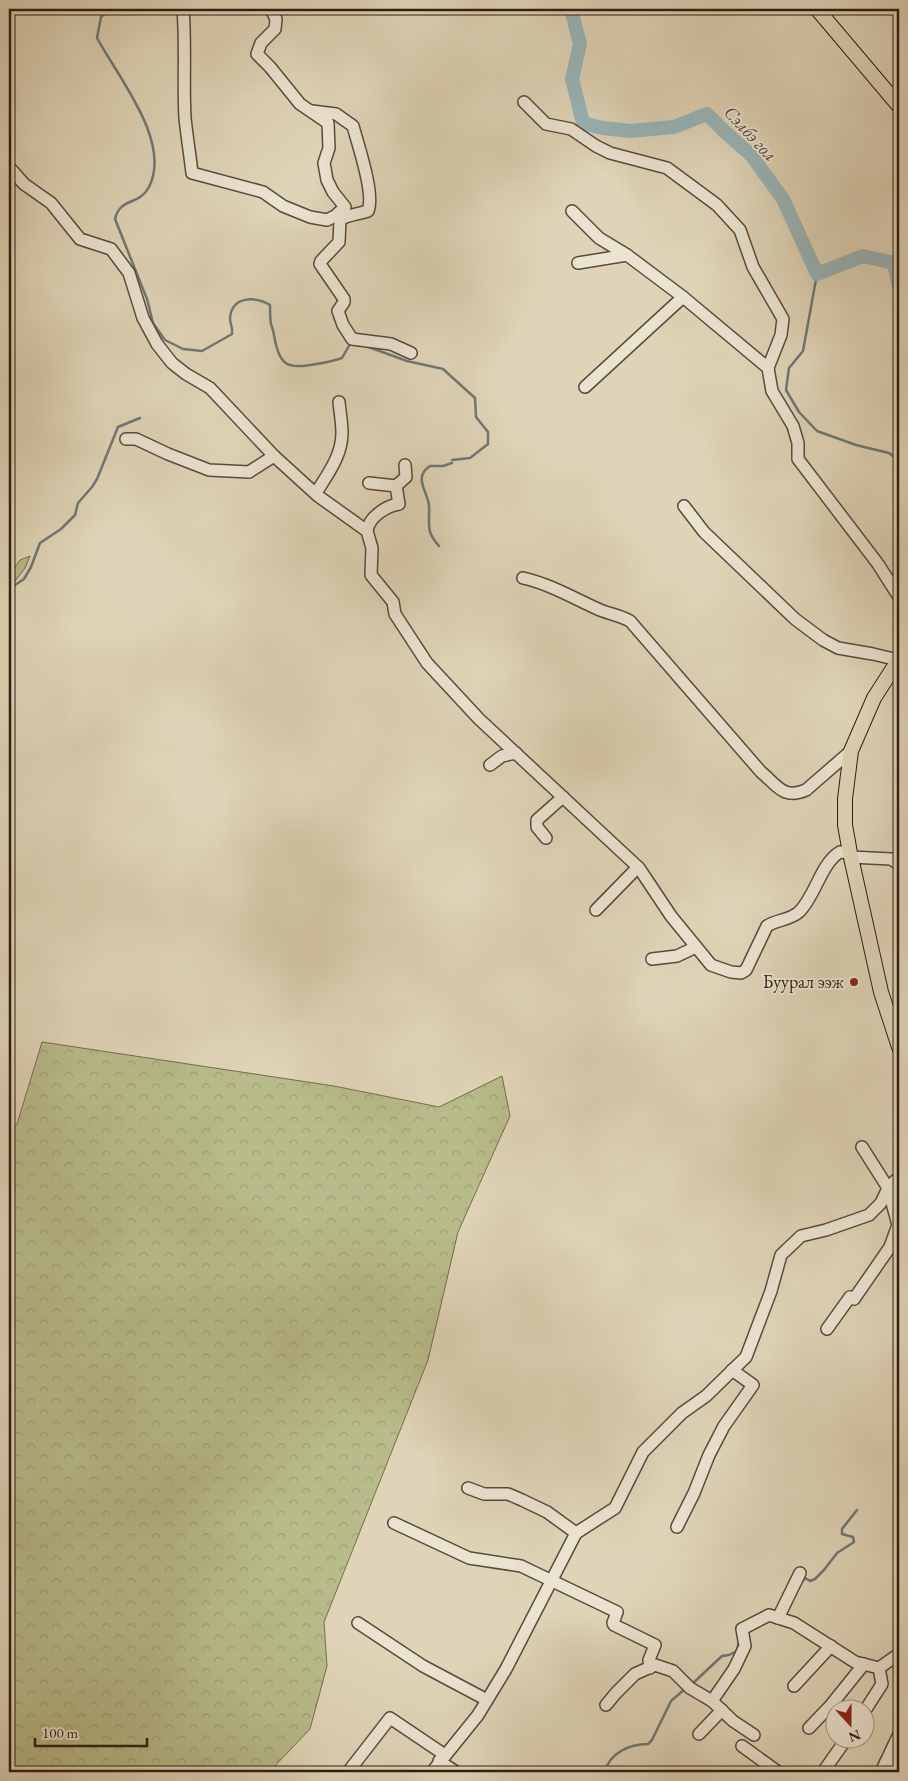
<svg xmlns="http://www.w3.org/2000/svg" width="908" height="1781" font-family="'EB Garamond',serif">
<style>
.forest{fill:url(#forest-crowns);stroke:#736c4e}
.lines{fill:none;stroke-linecap:round;stroke-linejoin:round}
.stream{stroke:#6e7876;stroke-width:2.5}
.river{stroke:#99b5b9;stroke-width:14}
.minor-casing{stroke:#5a4a3b;stroke-width:14}
.major-casing{stroke:#2e1c12;stroke-width:16}
.minor{stroke:#eae3d0;stroke-width:11}
.major{stroke:#dfd4b7;stroke-width:14}
.poi-dot{fill:#8f2418;stroke:#eae3d0;stroke-width:2}
.labels{text-anchor:middle;stroke-width:4;stroke-linejoin:round;paint-order:stroke}
.poi-label{font-size:18px;fill:#2e1c12;stroke:#eae3d0;text-anchor:end}
.water-label{font-size:19px;font-style:italic;fill:#4e4a44;stroke:#eae3d0}
</style>
<defs>
<pattern id="forest-crowns" width="20" height="18" patternUnits="userSpaceOnUse" patternTransform="scale(1.25)"><rect width="20" height="18" fill="#b8bb8a"/><path d="M2 6a3 3 0 1 1 6 0M12 15a3 3 0 1 1 6 0" fill="none" stroke="#9ea076"/></pattern>
</defs>
<rect width="100%" height="100%" fill="#dfd4b7"/>
<filter id="stains"><feTurbulence type="fractalNoise" baseFrequency=".004" numOctaves="4"/><feColorMatrix values="0 0 0 0 .2 0 0 0 0 .09 0 0 0 0 .02 0 0 0 .5 -.17"/></filter>
<radialGradient id="worn" r=".72"><stop offset=".6" stop-color="#630" stop-opacity="0"/><stop offset="1" stop-color="#630" stop-opacity=".3"/></radialGradient>
<g class="forest">
<polygon points="30,556 25,568 9,589 9,576 20,560"/>
<polygon points="42,1042 334,1086 439,1107 502,1076 510,1116 458,1232 428,1360 324,1622 327,1666 310,1729 269,1772 9,1772 9,1133 17,1124"/>
</g>
<g class="lines">
<g class="stream">
<path d="M111,9L101,17L97,38C118,77 172,142 149,187C139,206 120,197 115,219L147,299L153,323L165,340L183,349L202,351L232,334C233,328 230,324 230,318C232,296 255,296 270,305C270,311 270,318 271,324C272,328 274,332 274,335C279,365 286,370 316,364C325,363 333,361 342,358L350,344H353"/>
<polyline points="817,274 803,351 789,368 786,390 799,412 817,431 856,445 889,453 899,461"/>
<polyline points="363,345 407,361 443,369 475,398 476,417 488,432 488,444 470,458 452,460"/>
<path d="M439,546C425,531 430,524 429,505C427,491 413,477 430,466H443L452,463"/>
<polyline points="9,589 24,579 31,567 40,543 61,529 75,515 78,503 92,487 97,479 118,427 140,418"/>
<polyline points="800,1584 805,1578 810,1581 815,1579 824,1570 837,1553 854,1542 853,1537 842,1534 842,1529 857,1510"/>
<polyline points="691,1685 722,1656 729,1655 737,1651 739,1640"/>
<path d="M605,1772C609,1753 630,1744 648,1744L652,1740L671,1701L686,1688"/>
</g>
<polyline class="river" points="571,9 580,44 572,79 583,123 602,128 630,131 674,127 707,114 724,131 751,155 783,199 817,274 863,256 894,263 899,287"/>
<defs>
<g id="minor">
<path d="M183,9C186,45 183,82 185,118C187,137 190,155 192,173L263,192L283,206L310,217L327,220L335,216L345,207L333,192L327,180L324,163L329,148L328,123L300,104L270,67L257,54L261,43L275,29L276,19L271,9"/>
<polyline points="524,102 546,124 571,129 596,146 610,153 667,168 717,205 740,230 753,267 783,319 781,335 768,368"/>
<path d="M312,111L336,114L353,126C358,145 375,194 368,211C359,214 346,215 340,220L339,242L321,261L320,264L344,299V302L338,311L343,325L352,339L391,344L411,353"/>
<path d="M9,167L24,184L51,203L80,239L111,249L129,273L143,318L157,344L172,363L186,374L210,388L274,456L318,496L367,531L372,548L371,575L393,602L395,614L427,663L479,719L639,868L671,916L711,965L731,972L741,973L746,970L767,926C776,920 790,920 799,912C815,897 821,863 840,852L850,853"/>
<polyline points="572,211 599,238 627,255"/>
<polyline points="578,263 627,255 683,297"/>
<polyline points="585,387 683,297 768,368 772,391 793,426 798,443 798,459 878,564 899,597"/>
<polyline points="126,439 136,439 168,454 209,470 249,472 274,456"/>
<polyline points="396,486 406,477 405,465"/>
<path d="M316,493C327,475 342,456 342,433C342,423 340,412 339,402"/>
<polyline points="684,506 704,532 795,619 823,640 838,648 873,654 898,660"/>
<path d="M367,531C369,517 386,506 399,504L396,486L369,483"/>
<path d="M523,578C550,584 575,599 600,610C610,614 621,616 630,621L761,772C777,785 783,800 806,790L851,751"/>
<polyline points="490,765 502,756 516,753"/>
<polyline points="546,838 537,827 537,820 563,797"/>
<polyline points="851,857 891,859 899,864"/>
<polyline points="596,910 638,867"/>
<polyline points="652,959 677,956 696,947"/>
<polyline points="827,1329 850,1297 854,1299 890,1247 898,1225 888,1188 862,1147"/>
<polyline points="468,1488 484,1494 508,1494 522,1500 547,1512 576,1533"/>
<polyline points="394,1523 469,1558 521,1566 617,1612 613,1623 614,1625 655,1645 649,1660 650,1668"/>
<polyline points="677,1527 694,1493 709,1455 724,1426 753,1385 732,1370"/>
<polyline points="778,1618 800,1573"/>
<polyline points="358,1623 423,1666 487,1700"/>
<polyline points="794,1686 831,1646"/>
<polyline points="712,1701 733,1721 754,1735"/>
<polyline points="606,1705 616,1693 635,1674 655,1665 673,1671 690,1688 712,1701 734,1669 745,1646 742,1629 769,1615 794,1623 855,1662 879,1668 899,1654"/>
<polyline points="866,1709 882,1684 879,1668"/>
<polyline points="809,1728 831,1705 864,1664"/>
<polyline points="699,1734 722,1710"/>
<polyline points="742,1746 778,1772"/>
<polyline points="439,1761 456,1772"/>
<polyline points="886,1762 899,1769"/>
<polyline points="348,1772 390,1718 445,1755"/>
<polyline points="432,1772 478,1715 506,1669 576,1533 615,1508 643,1452 682,1413 706,1396 746,1357 771,1291 781,1255 801,1236 826,1230 869,1215 881,1203 888,1188 899,1177"/>
<polyline points="823,1772 847,1738"/>
<polyline points="881,1772 899,1734"/>
</g>
<g id="major">
<polyline points="817,9 899,106"/>
<polyline points="899,659 874,698 851,751 845,799 845,825 850,853 881,992 899,1047"/>
</g>
</defs>
<use href="#minor" class="minor-casing"/>
<use href="#major" class="major-casing"/>
<use href="#minor" class="minor"/>
<use href="#major" class="major"/>
</g>
<circle class="poi-dot" cx="854" cy="982" r="5"/>
<g class="labels">
<g class="poi-label">
<text x="844" y="988">Буурал ээж</text>
</g>
<g class="water-label">
<text transform="translate(751 133) rotate(47)" y="7">Сэлбэ гол</text>
</g>
</g>
<rect width="908" height="1781" fill="none" stroke="#dfd4b7" stroke-width="30"/>
<rect x="10" y="10" width="888" height="1761" fill="none" stroke="#2e1c12" stroke-width="2.5"/>
<rect x="15" y="15" width="878" height="1751" fill="none" stroke="#2e1c12"/>
<g transform="translate(850 1724) rotate(159)"><circle r="24" fill="#eae3d0" stroke="#9f9384"/>
<path d="M0-4L9 19L0 12L-9 19Z" fill="#8f2418"/>
<text y="-8" font-size="14" font-weight="bold" text-anchor="middle" fill="#2e1c12">N</text>
</g>
<path d="M35 1738v8h112v-8" fill="none" stroke="#2e1c12" stroke-width="2.5"/>
<text x="42" y="1738" font-size="15" fill="#2e1c12" stroke="#eae3d0" stroke-width="4" paint-order="stroke">100 m</text>
<rect width="100%" height="100%" filter="url(#stains)"/>
<rect width="100%" height="100%" fill="url(#worn)"/>
</svg>
